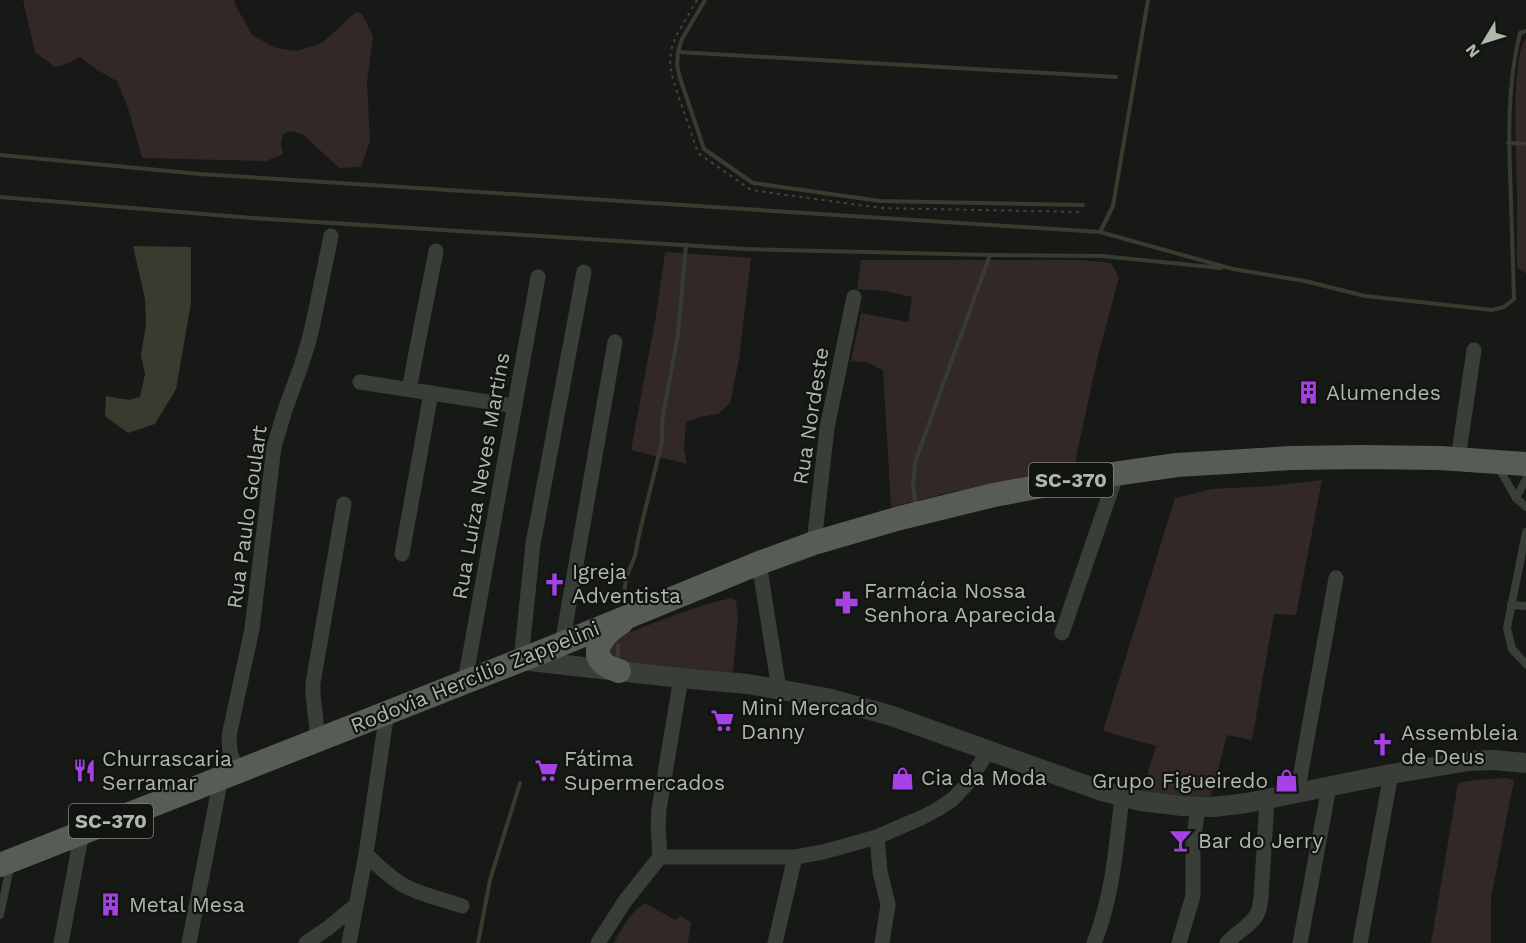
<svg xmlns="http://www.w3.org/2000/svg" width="1526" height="943" font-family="'Work Sans',sans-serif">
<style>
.green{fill:#312827}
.water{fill:#373c2e}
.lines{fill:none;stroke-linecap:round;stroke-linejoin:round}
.stream{stroke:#373c2e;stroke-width:4}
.path{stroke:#41453e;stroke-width:2;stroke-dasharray:3 4.5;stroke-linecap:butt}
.service{stroke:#3a3e38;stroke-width:8}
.minor{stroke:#3a3e38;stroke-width:15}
.tertiary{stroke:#3a3e38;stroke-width:20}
.primary{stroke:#575d55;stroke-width:24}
.labels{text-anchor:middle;stroke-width:4.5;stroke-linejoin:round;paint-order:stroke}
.shield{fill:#121412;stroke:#80877c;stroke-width:1.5}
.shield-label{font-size:20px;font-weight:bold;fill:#afb8aa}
.poi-label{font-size:21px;fill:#afb8aa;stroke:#121412;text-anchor:start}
.street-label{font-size:21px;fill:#afb8aa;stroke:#121412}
</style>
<rect width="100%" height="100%" fill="#171917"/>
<g class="green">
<polygon points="23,0 234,0 236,6 252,35 276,48 297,51 322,43 356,12 362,14 373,36 367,82 370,141 361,167 339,168 304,135 291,131 283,134 281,143 283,154 266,161 142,158 128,108 117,81 97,70 80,57 69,63 55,67 35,52"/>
<path d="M1526,39V273L1517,268C1517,243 1517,218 1517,194C1517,166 1510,55 1526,39Z"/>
<polygon points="665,252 751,258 739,359 730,403 718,414 699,417 686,422 684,449 687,464 631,450 656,316"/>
<polygon points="861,260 1083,260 1111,263 1119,277 1098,356 1073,472 956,491 891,507 883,370 866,362 851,361 861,313 908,322 912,297 885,291 857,289"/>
<path d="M1322,480L1296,615L1274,614L1252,740L1227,735L1211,796C1188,798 1165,795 1142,791L1156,746L1103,731L1175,498L1212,489L1271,486Z"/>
<path d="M731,598L736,600L738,618L733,672L648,667L609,659L610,645L616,638C653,623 692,607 731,598Z"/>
<polygon points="1505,778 1514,780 1491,898 1491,943 1431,943 1458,783 1476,780"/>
<path d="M645,903L675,920L680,916L691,922L688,943H614C621,929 631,911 645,903Z"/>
</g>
<polygon class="water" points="133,246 191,247 191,303 176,389 155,424 128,433 105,416 106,396 129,400 140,397 145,374 141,355 146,324 145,299"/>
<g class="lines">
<g class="stream">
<polyline points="705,0 682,39 678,52 677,65 680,78 704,149 753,183 880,201 1083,205"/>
<polyline points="678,52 1116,77"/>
<polyline points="1508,143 1526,144"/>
<path d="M0,155L200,174L1100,232L1233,269L1305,281L1365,296L1492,310L1504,307L1514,299C1513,267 1512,235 1511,202C1509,145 1506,89 1520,33L1526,31"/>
<polyline points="0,197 252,218 745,249 990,255 1102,256 1221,268"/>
<polyline points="1100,232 1113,206 1148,0"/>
<polyline points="916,506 913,486 915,462 990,255"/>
<polyline points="624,595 626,578 635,556 639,535 662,442 662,422 678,334 686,245"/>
<polyline points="618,645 618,656"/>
<polyline points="478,943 490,880 520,783"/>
</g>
<polyline class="path" points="697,0 676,36 671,50 670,65 673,80 698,153 751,190 880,208 1083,212"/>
<g class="service">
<polyline points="1497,465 1516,498 1526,507"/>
<polyline points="1516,498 1526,479"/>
<polyline points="1526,532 1507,628 1512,649 1526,664"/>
<polyline points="1511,605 1526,606"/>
<polyline points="0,915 10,867"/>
</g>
<g class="minor">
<polyline points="360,382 515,406"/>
<polyline points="409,389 436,251"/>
<polyline points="1458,459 1474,350"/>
<polyline points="814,543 827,428 854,297"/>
<polyline points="402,554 431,393"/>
<polyline points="759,563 779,689"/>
<polyline points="1062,633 1117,473"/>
<polyline points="562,644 615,342"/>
<polyline points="521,660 533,544 584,272"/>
<polyline points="465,681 538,277"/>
<polyline points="318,739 313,695 313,683 344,504"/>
<polyline points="236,772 230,751 229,736 252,629 274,447 285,410 301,366 309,340 315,314 331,236"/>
<polyline points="1297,794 1336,578"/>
<polyline points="877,837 880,871 888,905 882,943"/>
<path d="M366,854C377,865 389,877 403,885C421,895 442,899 462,906"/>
<polyline points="660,857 795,857 823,852 877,837 923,817 938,809 953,799 967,784 989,750"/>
<polyline points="660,857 658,826 659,809 681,678"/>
<polyline points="61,943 82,832"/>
<polyline points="189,943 221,778"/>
<polyline points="306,943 328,928 356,905"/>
<polyline points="349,943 366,854 387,712"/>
<polyline points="598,943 625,901 660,857"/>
<polyline points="775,943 795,857"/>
<path d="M1094,943C1113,896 1116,847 1122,797"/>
<polyline points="1179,943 1193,896 1193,843 1198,807"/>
<path d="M1227,943C1236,932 1253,925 1258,912C1260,908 1260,902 1261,898L1267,800"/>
<polyline points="1300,943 1329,787"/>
<polyline points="1360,943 1391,774"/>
</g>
<polyline class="tertiary" points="521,660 681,678 748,684 827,698 892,716 1102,791 1141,801 1182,806 1213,807 1247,803 1391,774 1469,761 1493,760 1526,763"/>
<g class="primary">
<path d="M619,671C614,669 606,667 602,662C589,648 609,630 621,623"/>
<polyline points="0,865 549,649 759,563 814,543 900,518 994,495 1079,479 1177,465 1292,458 1361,457 1440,458 1526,464"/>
</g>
</g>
<defs>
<symbol id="building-bare" viewBox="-9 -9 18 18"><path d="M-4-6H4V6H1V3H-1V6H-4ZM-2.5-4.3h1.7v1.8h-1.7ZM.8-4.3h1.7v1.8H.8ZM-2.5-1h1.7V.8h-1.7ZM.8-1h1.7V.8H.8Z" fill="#a442e6" stroke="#121412" stroke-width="2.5" paint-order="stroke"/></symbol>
<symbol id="church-bare" viewBox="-9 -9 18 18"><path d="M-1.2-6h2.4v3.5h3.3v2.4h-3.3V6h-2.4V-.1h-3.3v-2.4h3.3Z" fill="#a442e6" stroke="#121412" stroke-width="2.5" paint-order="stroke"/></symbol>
<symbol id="pharmacy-bare" viewBox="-9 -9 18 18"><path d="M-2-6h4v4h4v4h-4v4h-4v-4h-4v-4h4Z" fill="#a442e6" stroke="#121412" stroke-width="2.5" paint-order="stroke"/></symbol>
<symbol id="supermarket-bare" viewBox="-9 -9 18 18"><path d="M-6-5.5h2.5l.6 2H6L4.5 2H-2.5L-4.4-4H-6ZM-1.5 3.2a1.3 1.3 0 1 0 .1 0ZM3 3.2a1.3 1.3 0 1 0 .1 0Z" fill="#a442e6" stroke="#121412" stroke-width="2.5" paint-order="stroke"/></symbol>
<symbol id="restaurant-bare" viewBox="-9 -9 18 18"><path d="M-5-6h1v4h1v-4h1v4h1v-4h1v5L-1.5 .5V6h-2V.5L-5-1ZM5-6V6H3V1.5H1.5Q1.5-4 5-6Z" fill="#a442e6" stroke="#121412" stroke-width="2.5" paint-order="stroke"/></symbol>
<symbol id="shop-bare" viewBox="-9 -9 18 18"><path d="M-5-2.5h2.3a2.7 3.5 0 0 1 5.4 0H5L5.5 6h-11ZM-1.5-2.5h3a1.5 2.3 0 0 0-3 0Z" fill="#a442e6" stroke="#121412" stroke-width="2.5" paint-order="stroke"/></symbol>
<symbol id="bar-bare" viewBox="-9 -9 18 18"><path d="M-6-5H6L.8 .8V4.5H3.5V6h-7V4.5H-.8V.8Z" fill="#a442e6" stroke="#121412" stroke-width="2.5" paint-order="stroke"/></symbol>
</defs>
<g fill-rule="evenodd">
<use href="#building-bare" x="1292" y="376" width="33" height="33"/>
<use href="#church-bare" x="538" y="568" width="33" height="33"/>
<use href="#pharmacy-bare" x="830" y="586" width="33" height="33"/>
<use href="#supermarket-bare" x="706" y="704" width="33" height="33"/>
<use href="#church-bare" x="1366" y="728" width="33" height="33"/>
<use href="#restaurant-bare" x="68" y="754" width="33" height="33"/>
<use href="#supermarket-bare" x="530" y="754" width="33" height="33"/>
<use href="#shop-bare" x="886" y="762" width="33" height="33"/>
<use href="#shop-bare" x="1270" y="764" width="33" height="33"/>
<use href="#bar-bare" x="1164" y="824" width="33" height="33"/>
<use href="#building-bare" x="94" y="888" width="33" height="33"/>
</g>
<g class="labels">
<g class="shield">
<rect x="1029" y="463" width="84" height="34" rx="4.5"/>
<rect x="69" y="804" width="84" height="34" rx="4.5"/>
</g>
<g class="shield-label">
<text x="1071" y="487">SC-370</text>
<text x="111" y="828">SC-370</text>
</g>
<g class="poi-label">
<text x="1326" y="400">Alumendes</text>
<text x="572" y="579">Igreja<tspan x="572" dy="24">Adventista</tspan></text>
<text x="864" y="598">Farmácia Nossa<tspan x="864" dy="24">Senhora Aparecida</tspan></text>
<text x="741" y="715">Mini Mercado<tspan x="741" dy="24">Danny</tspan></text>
<text x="1401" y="740">Assembleia<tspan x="1401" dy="24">de Deus</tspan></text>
<text x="102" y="766">Churrascaria<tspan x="102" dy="24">Serramar</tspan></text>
<text x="564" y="766">Fátima<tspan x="564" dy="24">Supermercados</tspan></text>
<text x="921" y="785">Cia da Moda</text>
<text x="1268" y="788" text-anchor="end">Grupo Figueiredo</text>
<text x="1198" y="848">Bar do Jerry</text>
<text x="129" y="912">Metal Mesa</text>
</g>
<g class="street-label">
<text transform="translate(811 416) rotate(-81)" y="7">Rua Nordeste</text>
<text transform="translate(481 476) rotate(-80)" y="7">Rua Luíza Neves Martins</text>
<text transform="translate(247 517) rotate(-82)" y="7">Rua Paulo Goulart</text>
<text transform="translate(475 677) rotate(-22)" y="7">Rodovia Hercílio Zappelini</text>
</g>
</g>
<g transform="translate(1484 42) rotate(232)" stroke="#121412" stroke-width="4.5" paint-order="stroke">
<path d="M0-4.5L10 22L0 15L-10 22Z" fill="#afb8aa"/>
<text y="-9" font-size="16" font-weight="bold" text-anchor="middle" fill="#afb8aa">N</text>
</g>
</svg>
